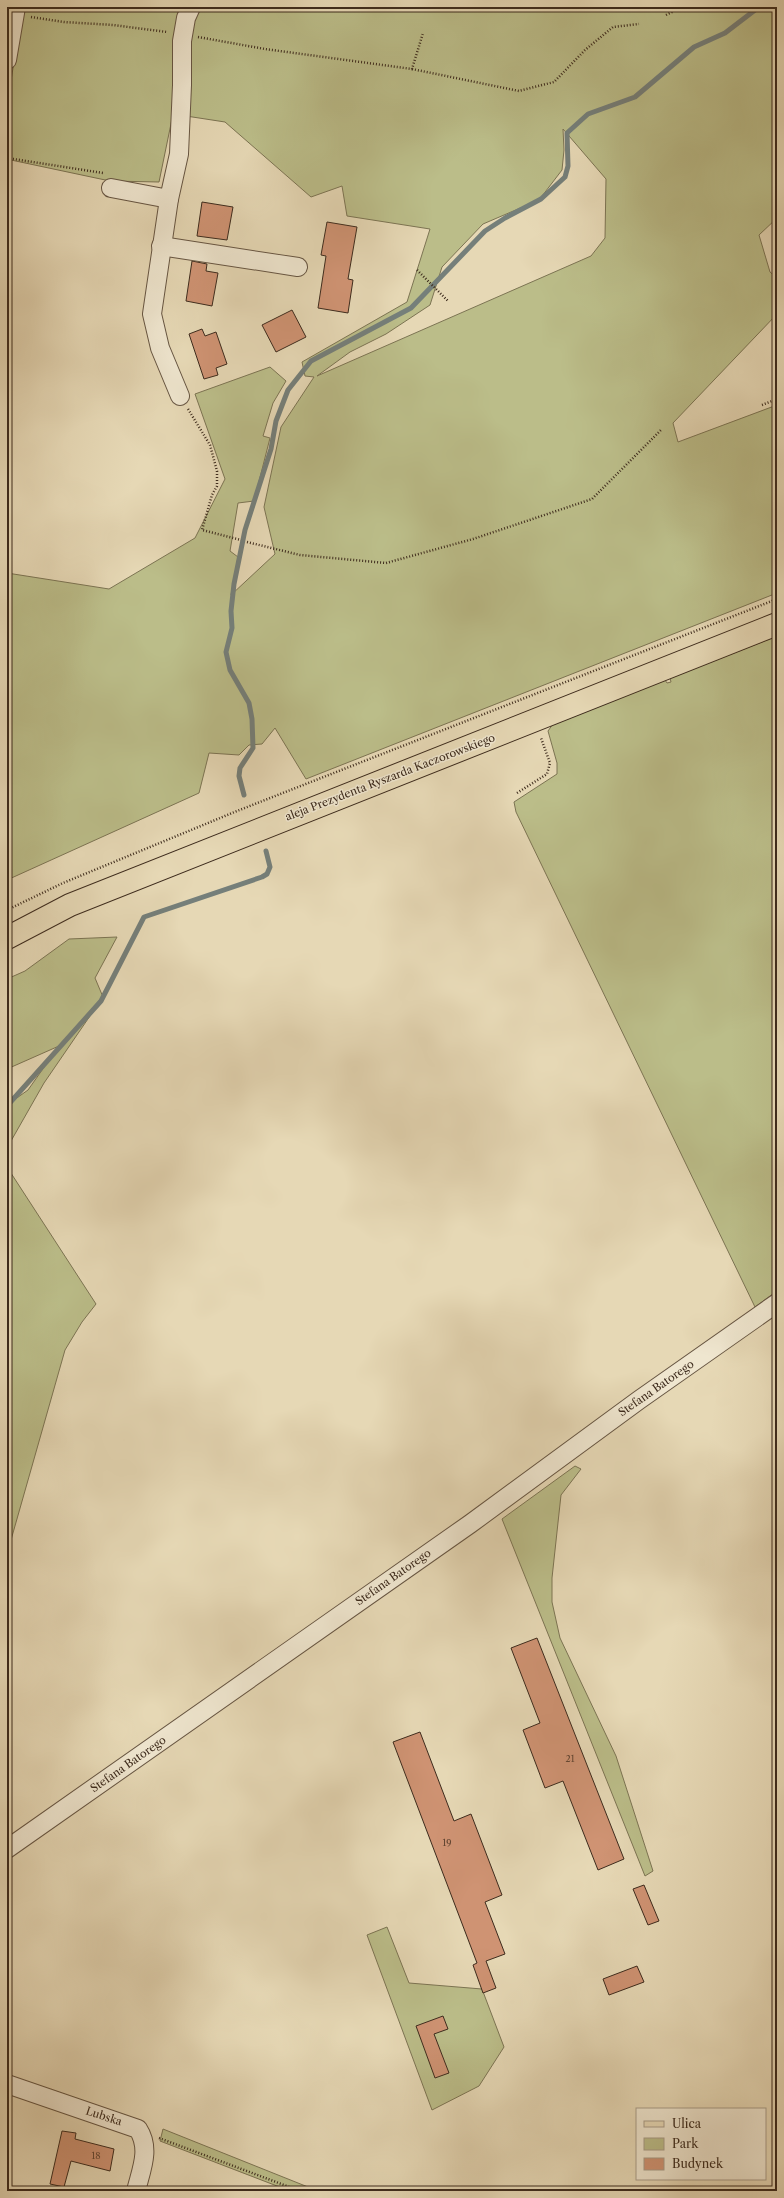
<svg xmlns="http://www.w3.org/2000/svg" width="784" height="2198" font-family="'Libre Caslon Text',serif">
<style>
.green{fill:#bbbd89;stroke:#7c7453;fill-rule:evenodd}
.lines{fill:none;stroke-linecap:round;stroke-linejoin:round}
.stream{stroke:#757f7a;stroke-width:5}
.building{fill:#cf9373;stroke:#3d2b1d}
.minor-casing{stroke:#675643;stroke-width:20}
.major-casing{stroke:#3d2b1d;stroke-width:24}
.path{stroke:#3d2b1d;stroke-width:2.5;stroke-dasharray:1 2;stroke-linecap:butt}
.minor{stroke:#efe6cf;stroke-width:18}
.major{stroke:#e6d8b5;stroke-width:22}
.labels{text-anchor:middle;stroke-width:3;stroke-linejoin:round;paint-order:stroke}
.number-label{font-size:9px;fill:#624532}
.street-label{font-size:11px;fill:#3d2b1d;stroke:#efe6cf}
</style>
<rect width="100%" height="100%" fill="#e6d8b5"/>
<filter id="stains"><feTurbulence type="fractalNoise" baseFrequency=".005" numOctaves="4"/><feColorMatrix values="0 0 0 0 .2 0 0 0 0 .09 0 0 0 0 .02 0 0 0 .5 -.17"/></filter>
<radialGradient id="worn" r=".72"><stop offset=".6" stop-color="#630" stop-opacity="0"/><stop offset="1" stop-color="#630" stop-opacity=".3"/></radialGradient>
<g class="green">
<path d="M23,7H777V218L759,235L770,272L777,278V314L673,423L678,442L777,405V593L306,779L275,728L262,744L249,745L239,755L209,753L199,793L7,880V573L109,589L195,538L225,479L195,394L270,367L286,381L273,403L263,436L270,438L254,501L238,503L230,551L238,557L231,595L275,554L264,507L281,427L314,377L305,376L302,362L407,302L430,229L347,216L342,186L311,197L225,122L173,114L159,182L110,181L11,160L7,155V105ZM563,129L606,179L605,238L591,256L317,376L350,352L386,334L430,305L442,267L483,224L539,200L562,170L564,150Z"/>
<polygon points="777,636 777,1291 755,1307 516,812 514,802 557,774 557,763 548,731 553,724 665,680 667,683 671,682 670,678"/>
<polygon points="117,937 95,978 103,997 44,1083 7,1148 7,1105 28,1090 59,1046 7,1069 7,979 25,971 69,939"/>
<polygon points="7,1167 96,1304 82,1322 65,1350 7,1554"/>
<polygon points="575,1466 581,1469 561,1495 552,1578 552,1602 560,1638 616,1756 653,1871 645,1876 502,1519"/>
<polygon points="387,1927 409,1983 482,1989 504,2047 479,2086 432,2110 367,1935"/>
<polygon points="163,2129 318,2191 290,2191 160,2141"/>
</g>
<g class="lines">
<g class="stream">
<polyline points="244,795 239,776 240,768 253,748 252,719 249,703 230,670 226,652 232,628 231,611 234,584 245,530 271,449 276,421 288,390 311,361 411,308 485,231 505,218 541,199 565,177 568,166 567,133 588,114 635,97 694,47 725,33 759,7"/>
<polyline points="7,1106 101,1001 144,917 262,877 267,874 270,867 266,851"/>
</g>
</g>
<g class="building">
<polygon points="202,202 233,207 227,240 197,236"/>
<polygon points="327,222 357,227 348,279 353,280 348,313 318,308 326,256 321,255"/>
<polygon points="192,261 207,264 206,271 218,273 212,306 186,301"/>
<polygon points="292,310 306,337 276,352 262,325"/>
<polygon points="202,329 205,336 216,332 227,364 216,368 218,375 204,379 189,334"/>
<polygon points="537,1638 624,1859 598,1870 563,1781 545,1788 523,1730 540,1723 511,1648"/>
<polygon points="420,1732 454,1821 471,1814 502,1895 485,1902 505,1954 486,1961 496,1988 483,1993 473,1965 477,1963 393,1742"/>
<polygon points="644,1885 659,1921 648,1925 633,1889"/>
<polygon points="637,1966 644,1982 609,1995 603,1979"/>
<polygon points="443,2016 448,2029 434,2034 449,2073 435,2078 416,2026"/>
<polygon points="62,2131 76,2133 75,2139 114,2149 110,2171 71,2161 64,2187 50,2184"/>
</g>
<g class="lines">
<defs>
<g id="minor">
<polyline points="7,60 16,7"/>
<polyline points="111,188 169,199 152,314 160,348 180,396"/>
<polyline points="169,199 179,154 182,85 182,41 186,18 191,7"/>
<polyline points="161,246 298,267"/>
<polyline points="7,1849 470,1524 639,1400 777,1303"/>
<path d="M7,2084L138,2129C151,2149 141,2170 136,2191"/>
</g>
<polyline id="major" points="7,938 70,905 777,624"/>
</defs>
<use href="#minor" class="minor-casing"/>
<use href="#major" class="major-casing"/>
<g class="path">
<polyline points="666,15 682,7"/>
<polyline points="31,17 64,22 113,25 167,32"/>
<polyline points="198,37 265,49 412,69 423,33"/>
<polyline points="412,69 519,91 554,82 585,50 613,27 639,24"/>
<polyline points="7,158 103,173"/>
<polyline points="417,270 448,301"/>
<polyline points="762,405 777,399"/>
<polyline points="188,409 210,445 217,471 217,486 212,495 202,530 241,540"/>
<polyline points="247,542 300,555 386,563 473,539 592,499 661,430"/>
<polyline points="517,793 547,774 550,763 541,738"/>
<polyline points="7,910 63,883 237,811 777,599"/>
<polyline points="159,2138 300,2191"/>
</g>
<use href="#minor" class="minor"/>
<use href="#major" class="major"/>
</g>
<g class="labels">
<g class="number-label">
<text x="570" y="1762">21</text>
<text x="447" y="1846">19</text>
<text x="96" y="2159">18</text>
</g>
<g class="street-label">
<text transform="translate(390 777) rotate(-21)" y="4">aleja Prezydenta Ryszarda Kaczorowskiego</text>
<text transform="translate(656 1388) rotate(-35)" y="4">Stefana Batorego</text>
<text transform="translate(393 1577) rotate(-35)" y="4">Stefana Batorego</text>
<text transform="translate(128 1764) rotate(-35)" y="4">Stefana Batorego</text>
<text transform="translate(104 2116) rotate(18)" y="4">Lubska</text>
</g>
</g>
<rect width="784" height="2198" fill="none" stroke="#e6d8b5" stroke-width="24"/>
<rect x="8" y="8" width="768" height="2182" fill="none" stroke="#3d2b1d" stroke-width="2"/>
<rect x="12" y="12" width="760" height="2174" fill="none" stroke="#3d2b1d"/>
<rect x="636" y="2108" width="130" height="72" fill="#efe6cf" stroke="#a89b88"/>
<rect x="644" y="2121" width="20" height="6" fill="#e6d8b5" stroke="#a89b88"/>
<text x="672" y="2128" font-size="12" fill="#3d2b1d">Ulica</text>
<rect x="644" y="2138" width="20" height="12" fill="#bbbd89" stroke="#a89b88"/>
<text x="672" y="2148" font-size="12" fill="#3d2b1d">Park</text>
<rect x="644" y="2158" width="20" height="12" fill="#cf9373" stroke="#a89b88"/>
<text x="672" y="2168" font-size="12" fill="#3d2b1d">Budynek</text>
<rect width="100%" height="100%" filter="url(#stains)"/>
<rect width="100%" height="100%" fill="url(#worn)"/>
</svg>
